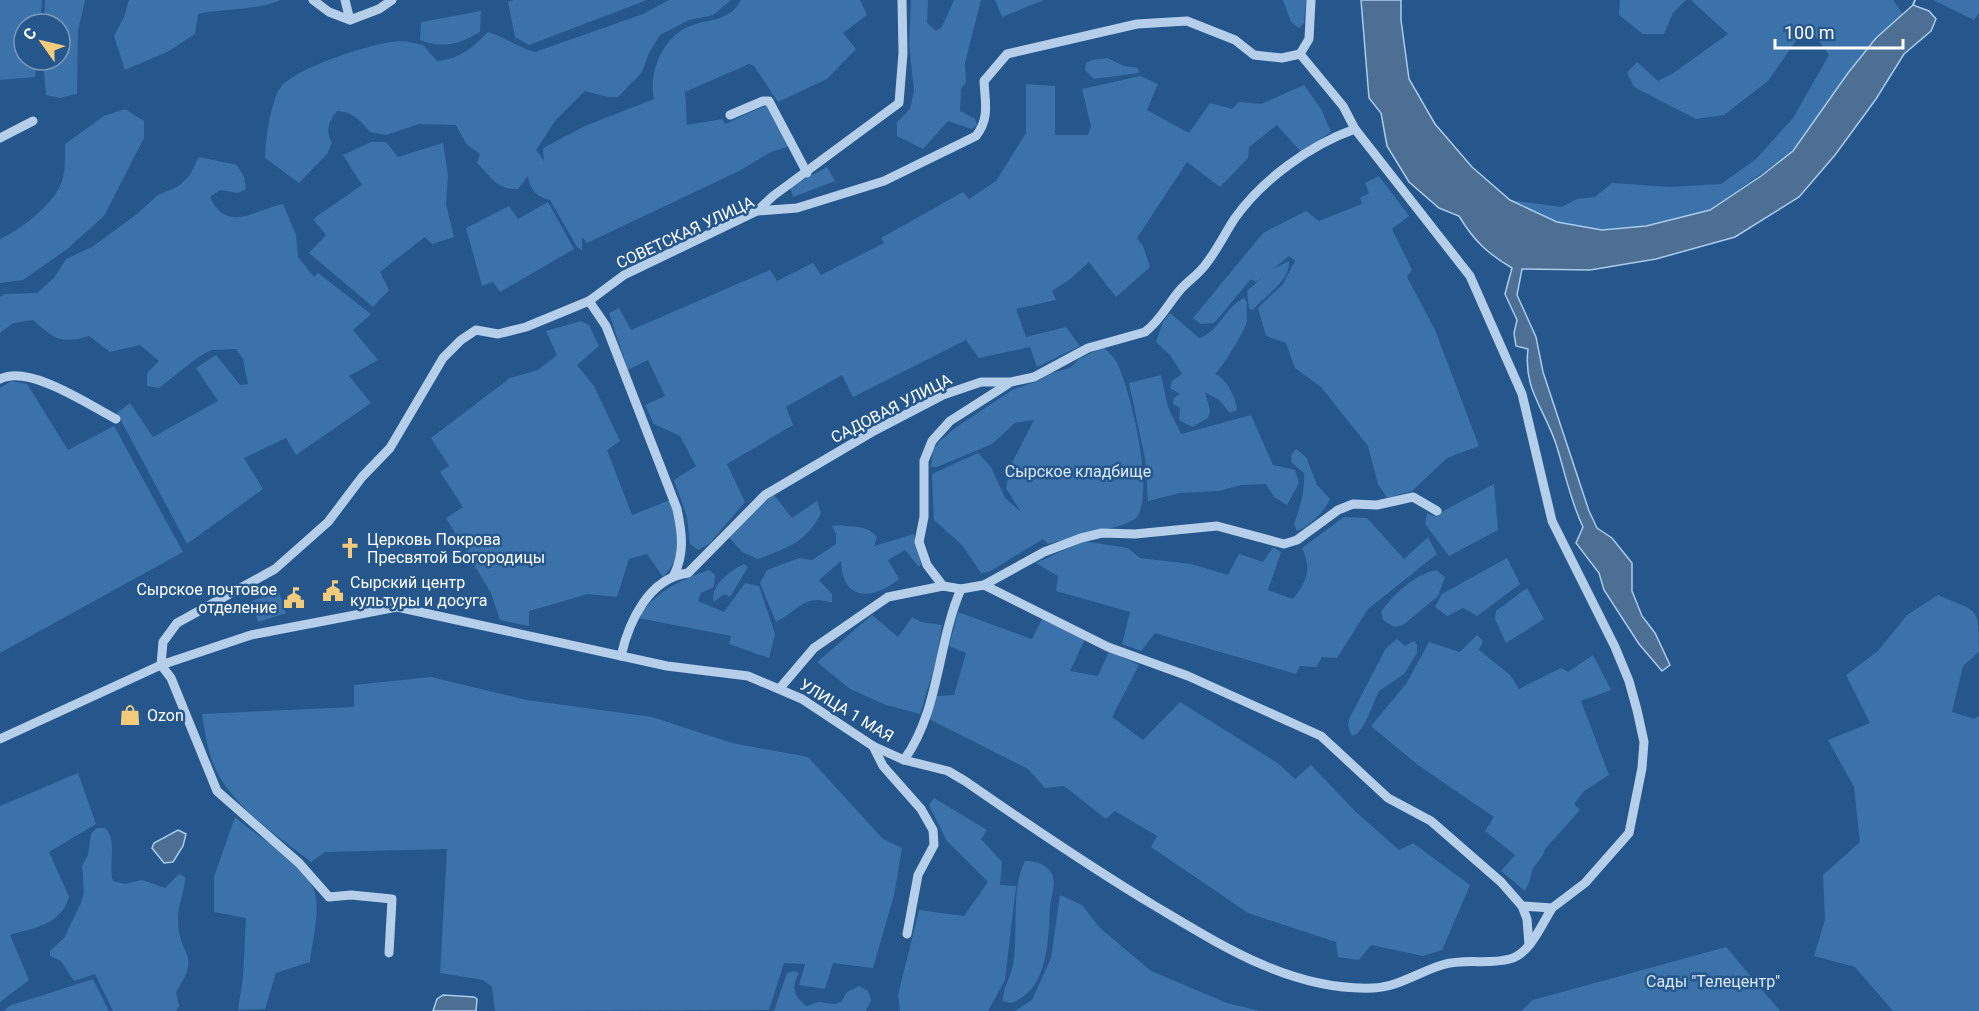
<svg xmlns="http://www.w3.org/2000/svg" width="1979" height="1011" font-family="Roboto,sans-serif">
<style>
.green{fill:#3a72a9}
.water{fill:#4d6f94;stroke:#a9cbeb;stroke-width:1.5}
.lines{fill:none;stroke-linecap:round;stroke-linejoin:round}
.stream{stroke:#a9cbeb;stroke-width:2}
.minor{stroke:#b5cfea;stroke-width:9}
.labels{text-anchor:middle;stroke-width:5;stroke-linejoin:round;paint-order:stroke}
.street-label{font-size:16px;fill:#fff;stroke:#26578c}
.park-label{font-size:16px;fill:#d9e9f8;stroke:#26578c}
.poi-label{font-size:16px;fill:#fff;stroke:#26578c;text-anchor:start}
</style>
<rect width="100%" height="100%" fill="#26578c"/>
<g class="green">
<polygon points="0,0 42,0 40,24 24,24 24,60 37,60 35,77 0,80"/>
<polygon points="45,0 85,0 78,31 77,94 60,98 46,95 43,60 60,60 60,24 44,24"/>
<path d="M129,0H281C254,11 226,8 198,14L195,34L169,51L125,70L114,36L124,17Z"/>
<polygon points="514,0 647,0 529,45 515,37 508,2"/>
<path d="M669,0H731L713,15L689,20L660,35L649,53L642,72L618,97H608L585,91L555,121L536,150L544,161L543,148L585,126L654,99C648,73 663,36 690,26C710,18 728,23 741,0H860L867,15L843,33L856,49L827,79L778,102L754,66L749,64L685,92L687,125L723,119L725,124L767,105L790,146L771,152L739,171L587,243L582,237V250L577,247L550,200C537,197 530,190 528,176L518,189C496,190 491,176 477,163L480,154L467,145L456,125L419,124L386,135L370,132C360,120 353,112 337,111C328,123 325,130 332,143L327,154L299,183L265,158C265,142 271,99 281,87C297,67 375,42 400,41C408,41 416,44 423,45L437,61C460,59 472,48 488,32C505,37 517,47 535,52L643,14Z"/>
<polygon points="911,0 928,0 927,23 936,31 942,27 954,0 981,0 965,63 966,82 961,89 960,111 975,119 977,125 972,129 948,121 923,149 897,136 897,122 910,109 914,91 909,43"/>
<polygon points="995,0 1044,0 1002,17"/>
<polygon points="1283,0 1306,0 1304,23 1299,28 1291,22"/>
<polygon points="1620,0 1686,0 1673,13 1664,34 1643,34 1619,15"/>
<polygon points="1691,0 1893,0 1903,14 1876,38 1848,73 1793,151 1710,210 1646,226 1602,230 1557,222 1510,200 1562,207 1577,199 1595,197 1612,183 1669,187 1721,184 1756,159 1793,118 1829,55 1813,33 1798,38 1768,81 1724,115 1696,119 1634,87 1627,73 1637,62 1658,81 1672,74 1728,34"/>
<polygon points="1933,0 1979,0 1979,13 1974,20"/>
<path d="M481,11L480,32C460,44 442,49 420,40L421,22Z"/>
<polygon points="1107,58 1124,66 1138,68 1139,73 1094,79 1085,70 1086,63 1092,60"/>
<polygon points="1140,76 1158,84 1147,110 1189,133 1210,103 1232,109 1239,102 1261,104 1304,85 1321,109 1331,132 1301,152 1277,125 1249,147 1248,158 1220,187 1187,162 1137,238 1143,246 1150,267 1116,297 1089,262 1069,280 1052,291 1056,300 1016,309 1026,337 1066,327 1080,346 1037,367 1030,347 979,358 966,340 853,397 842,375 786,407 793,425 727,464 745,502 709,544 698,550 690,544 687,517 674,480 696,466 680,436 654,424 645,405 665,396 648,360 628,370 609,313 619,308 631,330 770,270 777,281 813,263 821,275 884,243 881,238 963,192 969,199 996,181 1026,133 1026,84 1055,86 1055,135 1088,135 1091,126 1082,89"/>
<path d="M125,109L144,121V138L104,216L66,250L23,280L0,283V239C19,231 51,206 60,186C66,174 65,157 65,144L104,116Z"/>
<polygon points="371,142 386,142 398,157 443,143 448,175 446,204 454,237 432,244 425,237 380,272 389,290 373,307 309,253 326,235 313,219 362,185 343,155"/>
<path d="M199,157L237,165L244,177L246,189L238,193L220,190L210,197C228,235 255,209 283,204L296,235L298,257L314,277L318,273L371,314L353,330L378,360L349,376L371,403L296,455L286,438L244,458L263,489L187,544L117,413L130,403L153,437L218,401L196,368L216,355L240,385L248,384L243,359L236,349L211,350L197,358L159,388L147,386V373L159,361L140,345L110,352L89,336C60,345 55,339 33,320L13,323L0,333V297L5,294L37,293L54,278L66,259L92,247L137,214L158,195L179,186L190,175Z"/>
<polygon points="827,167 835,181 793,197 790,187"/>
<path d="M1379,176L1409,216L1392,229L1412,270L1407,277L1435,330L1479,446L1447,458L1412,491L1387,498L1378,484L1368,446L1321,387L1295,368L1286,343L1266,336L1258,308L1283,284L1295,261L1289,256L1273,269L1289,261C1290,283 1264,295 1253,310L1249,309L1247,291L1265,275L1256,282L1251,279L1214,323L1201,324L1193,318L1263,233L1306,211L1319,221L1362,204L1360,198L1369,193L1365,183Z"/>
<polygon points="548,202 574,249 500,292 493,282 482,286 466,228 509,206 518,219"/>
<path d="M1244,298L1247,302C1246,309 1247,315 1247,321C1246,329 1221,370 1215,374C1227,379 1236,398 1237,410L1230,413L1219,400L1205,392L1210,411L1208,418L1192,427L1179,420L1180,408L1173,404L1174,398L1180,394L1170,388L1172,381L1182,374L1170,355L1156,342L1163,322L1170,313L1199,338C1219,332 1225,307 1244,298Z"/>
<path d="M581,321L589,325L599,346L577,365L594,386L620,441L607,450L632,515L670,500C679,529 686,553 663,577L647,554L629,559L617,597L588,594L529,611V626L500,620L491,593L446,518L463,507L440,472L449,466L431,438L510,378L538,370L557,355L546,331Z"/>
<path d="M1103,347C1107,351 1113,356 1116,361C1130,387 1156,494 1136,518C1128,527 1064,539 1048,544L1043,539L989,572L981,573L962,545L934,520L932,474L978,453L991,467L1005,498L1021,512L1006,488L1011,465L1034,420L1015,423L992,444L937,467H931L933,450L941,440L955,428L1012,390L1038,381L1048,374L1070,368L1079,359Z"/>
<polygon points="1161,375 1168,407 1181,434 1251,415 1273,465 1295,470 1299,483 1287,505 1274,497 1266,484 1241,485 1219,491 1180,493 1148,501 1145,459 1129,383"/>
<polygon points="11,381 27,384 68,450 114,426 183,552 0,653 0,388"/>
<path d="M1296,449L1306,457L1317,485L1330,499C1325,511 1310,526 1297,531L1294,524C1300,508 1305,491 1304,473L1292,463L1291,455Z"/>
<polygon points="1494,484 1498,530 1449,556 1425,524 1427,513 1434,516"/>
<path d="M774,495L792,518L817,501L821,513C807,542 787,548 758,559L742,552L729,537L759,505Z"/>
<path d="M1344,517L1367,518L1404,559L1428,537L1437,554L1368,609L1337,658L1322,657L1316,667L1300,666L1296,674L1155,633L1141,651L1122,644L1130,612L1056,591L1058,576L1036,563L1083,541L1128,548L1140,558L1191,564L1228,575L1239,554L1263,562L1273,547L1281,552L1268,590L1293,599C1307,581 1312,570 1302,548Z"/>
<path d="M839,525C853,528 866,524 877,537L874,546L914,534L921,564L919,567L905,550L888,560L899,579C873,600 842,602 841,561L819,580L832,594V603C805,593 798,611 776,622L760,583L767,570L799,558L812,560L836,544V534L832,526Z"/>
<polygon points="1507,558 1520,584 1477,616 1463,608 1447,616 1435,607 1442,594"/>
<path d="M744,564L748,567L730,597L724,594L714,602C709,586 731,570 744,564Z"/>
<path d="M709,570L715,575L714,587L701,593L698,601L724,612L745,583L759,586L775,634L769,658L729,644L731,636L638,618C657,590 679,581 709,570Z"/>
<path d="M1436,570L1445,577L1438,596L1403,625L1394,627L1383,620L1381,612C1392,595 1416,574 1436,570Z"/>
<polygon points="1527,588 1544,619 1506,643 1495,619 1496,611"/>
<polygon points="279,592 286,613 258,622 251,601"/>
<path d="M1938,595C1979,613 1979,605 1979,652L1963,666L1952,712L1975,719L1979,715V1011H1893L1855,967L1814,956L1825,920L1823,875L1860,842L1854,787L1828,740L1870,723L1846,675L1878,651L1907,615Z"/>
<polygon points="958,612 1032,639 1042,619 1085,639 1070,671 1098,676 1109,651 1139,665 1112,717 1143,740 1180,702 1279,764 1295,779 1311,765 1356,812 1399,850 1413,843 1470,885 1442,950 1423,956 1371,945 1359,960 1338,957 1336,942 1248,913 1151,847 1157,836 1115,811 1106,819 1064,786 1045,788 1028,769 929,719 936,696 954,695 966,653 949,646"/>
<polygon points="872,615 898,637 912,617 921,622 942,625 936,661 920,714 886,705 850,689 817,662"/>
<path d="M1477,635L1483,641L1479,650L1510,675L1519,689L1561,668L1568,672L1593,655L1611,690L1581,701L1609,775L1584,791L1574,804L1580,810L1545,849C1543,859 1535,863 1532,871C1530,879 1529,884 1525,891L1501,871L1515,855L1485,831L1494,817L1418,765L1371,726L1406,684L1429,642L1460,652Z"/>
<polygon points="1397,639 1405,646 1414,641 1417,645 1417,653 1404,674 1379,691 1366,721 1358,733 1352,736 1348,726 1349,719 1386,648"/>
<path d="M431,677L527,700L652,717L732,743L808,757L883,839L902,848L894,895L873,968L833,963L825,989L799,985L805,964L784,963L769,1010L495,1011L492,987L483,980L440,973L447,849L325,852L311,862C273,832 222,801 209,751C206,739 204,726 202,714L354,707V685Z"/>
<path d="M78,773L96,824L49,852L69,897C60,926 35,927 10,935L29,980L0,1002V806Z"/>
<polygon points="934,798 987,830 981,839 1002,862 1000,885 1016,886 1005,980 988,1011 900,1011 898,995 919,910 964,916 988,882 947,841 929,805"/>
<path d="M235,817C255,835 309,867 315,893C320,914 312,941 310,962L276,973L265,1009L238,1010L243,977L246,918L214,912V877Z"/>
<path d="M97,828H105C118,840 108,865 113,881L125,884L142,880L165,888L179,874L185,877C185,891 178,904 178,919C178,958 203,952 176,992L179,1006L176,1011H113L95,974L74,981L61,961L50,956V951L64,938L81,903L84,892L82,866L88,855L91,834Z"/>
<path d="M1025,861C1034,861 1044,863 1050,871C1058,882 1051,895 1050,907C1048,940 1049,990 1011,1003L1003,1001C1003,988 1010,978 1013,965C1019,932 1010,891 1025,861Z"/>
<polygon points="1060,895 1082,905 1100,928 1151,971 1227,1003 1260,1011 1015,1011 1032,1000 1051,958"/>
<polygon points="1726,947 1780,1011 1521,1011 1533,1000"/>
<path d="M795,971L799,973C791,986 794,998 807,1006L818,1002L835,1004L841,1002L847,992L859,986L868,991L871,1000L866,1011H774L787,973Z"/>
<polygon points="93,979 109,1011 4,1011 9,1006"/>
</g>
<g class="water">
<path d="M1361,0H1401V20L1409,79L1435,124L1472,167L1510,200L1557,222L1602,230L1646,226L1710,210L1761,176L1793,151L1848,73L1876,38L1913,5L1929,11L1936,19L1931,31L1904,54L1876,99L1835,155L1799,197L1735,237L1656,259L1590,270L1522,269L1517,295L1536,337L1543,372L1589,511L1597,528L1612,538L1632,563V591L1642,616L1655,633L1670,665L1662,671L1639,644L1604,590L1599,573L1576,543L1583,527C1570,500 1565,472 1556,444C1544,408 1523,389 1528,349L1516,346L1514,333L1517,320L1505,294L1512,268C1487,253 1474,241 1459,216L1439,208L1409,182L1387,146L1381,113L1369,98Z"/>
<polygon points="178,830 186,834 183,846 173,862 164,863 152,848 154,843"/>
<polygon points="443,995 474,997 477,999 476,1011 433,1011 437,999"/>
</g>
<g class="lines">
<polyline class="stream" points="1913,5 1915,0"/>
<g class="minor">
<polyline points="313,0 329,12 350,20 379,9 392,0"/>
<polyline points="345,0 350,20"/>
<polyline points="1311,0 1309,39 1300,54 1343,106 1355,129 1470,276 1522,394 1552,521 1615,647 1629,681 1637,710 1644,742 1642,768 1629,833 1585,883 1552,908 1522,906"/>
<polyline points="730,115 763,101 769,101 807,173"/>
<polyline points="0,138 33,121"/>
<polyline points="757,211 773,196 899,103 903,53 902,0"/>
<path d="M589,301L606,326L677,509C682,533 685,552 674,575"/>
<path d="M0,379C29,364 89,405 116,419"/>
<polyline points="984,585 1108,647 1188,676 1321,736 1388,798 1431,821 1501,882 1522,906 1527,919 1529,945"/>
<polyline points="943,586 927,565 919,542 924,517 924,461 932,441 950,421 1008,384"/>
<path d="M621,656C629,621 649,578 688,573L765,495L872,432L943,395L981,382H1011L1034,377L1088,348L1145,332C1160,321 1168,304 1180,290C1188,281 1199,274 1206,264C1217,250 1225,233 1235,218C1263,179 1310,145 1355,129"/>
<path d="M161,665L163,642L177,623L275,569L328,522L362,477L390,448L443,358L461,340L476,330L498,334L526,327L589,301L624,275L757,211L797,208L884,181L976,136C990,118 985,102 984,81L1007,54L1137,24L1187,21L1235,40L1254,55L1282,58L1300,54"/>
<polyline points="161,665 171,678 217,791 299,863 329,897 351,895 392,899 389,953"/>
<polyline points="780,688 814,648 888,597 943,586 961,589 984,585 1044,552 1081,538 1102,533 1135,534 1217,526 1284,544 1297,540 1338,510 1353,504 1377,505 1413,497 1437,511"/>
<path d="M0,739L161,665L251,635L397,607L667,666L748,676L802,699L873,746L904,760L948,771L965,781C1027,824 1090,867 1155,906C1222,946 1292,991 1373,988C1398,987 1419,972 1442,965C1464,958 1488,965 1510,959C1530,954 1542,924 1552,908"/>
<polyline points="873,746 883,766 921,809 933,830 934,845 918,875 907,934"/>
<path d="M904,760C940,710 937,644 961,589"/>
</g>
</g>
<defs>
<symbol id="church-bare" viewBox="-9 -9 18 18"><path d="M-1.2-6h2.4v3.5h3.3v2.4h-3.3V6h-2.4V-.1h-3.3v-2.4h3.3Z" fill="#f4cb7a" stroke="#26578c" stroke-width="2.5" paint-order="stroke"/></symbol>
<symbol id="civic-bare" viewBox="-9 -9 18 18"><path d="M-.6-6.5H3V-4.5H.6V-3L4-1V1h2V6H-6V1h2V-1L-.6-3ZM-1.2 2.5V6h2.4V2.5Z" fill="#f4cb7a" stroke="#26578c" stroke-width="2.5" paint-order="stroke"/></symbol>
<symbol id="shop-bare" viewBox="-9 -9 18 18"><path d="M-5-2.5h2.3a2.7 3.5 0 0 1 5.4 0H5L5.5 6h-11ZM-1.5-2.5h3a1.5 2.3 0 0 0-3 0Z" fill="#f4cb7a" stroke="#26578c" stroke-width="2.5" paint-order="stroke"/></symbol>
</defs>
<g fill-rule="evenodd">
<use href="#church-bare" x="335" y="533" width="30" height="30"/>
<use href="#civic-bare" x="318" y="576" width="30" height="30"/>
<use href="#civic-bare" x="279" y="583" width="30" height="30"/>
<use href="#shop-bare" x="115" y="700" width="30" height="30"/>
</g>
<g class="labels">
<g class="street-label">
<text transform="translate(685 232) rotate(-25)" y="6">СОВЕТСКАЯ УЛИЦА</text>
<text transform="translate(891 408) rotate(-27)" y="6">САДОВАЯ УЛИЦА</text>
<text transform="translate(847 710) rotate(31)" y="6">УЛИЦА 1 МАЯ</text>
</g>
<g class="park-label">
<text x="1078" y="477">Сырское кладбище</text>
<text x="1713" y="987">Сады "Телецентр"</text>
</g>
<g class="poi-label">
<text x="367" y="545">Церковь Покрова<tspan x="367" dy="18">Пресвятой Богородицы</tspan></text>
<text x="350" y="588">Сырский центр<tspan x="350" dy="18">культуры и досуга</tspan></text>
<text x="277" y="595" text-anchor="end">Сырское почтовое<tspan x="277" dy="18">отделение</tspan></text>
<text x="147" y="721">Ozon</text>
</g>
</g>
<g transform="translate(42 42) rotate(304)"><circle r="28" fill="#26578c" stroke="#7d9aba" stroke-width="1.5"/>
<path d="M0-4.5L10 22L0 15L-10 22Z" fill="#f4cb7a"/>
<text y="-9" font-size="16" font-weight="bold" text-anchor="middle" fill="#ffffff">С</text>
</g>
<path d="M1775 39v9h128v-9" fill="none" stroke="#ffffff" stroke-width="3"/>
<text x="1784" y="39" font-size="18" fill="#ffffff" stroke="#26578c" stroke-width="4.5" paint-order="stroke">100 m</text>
</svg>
